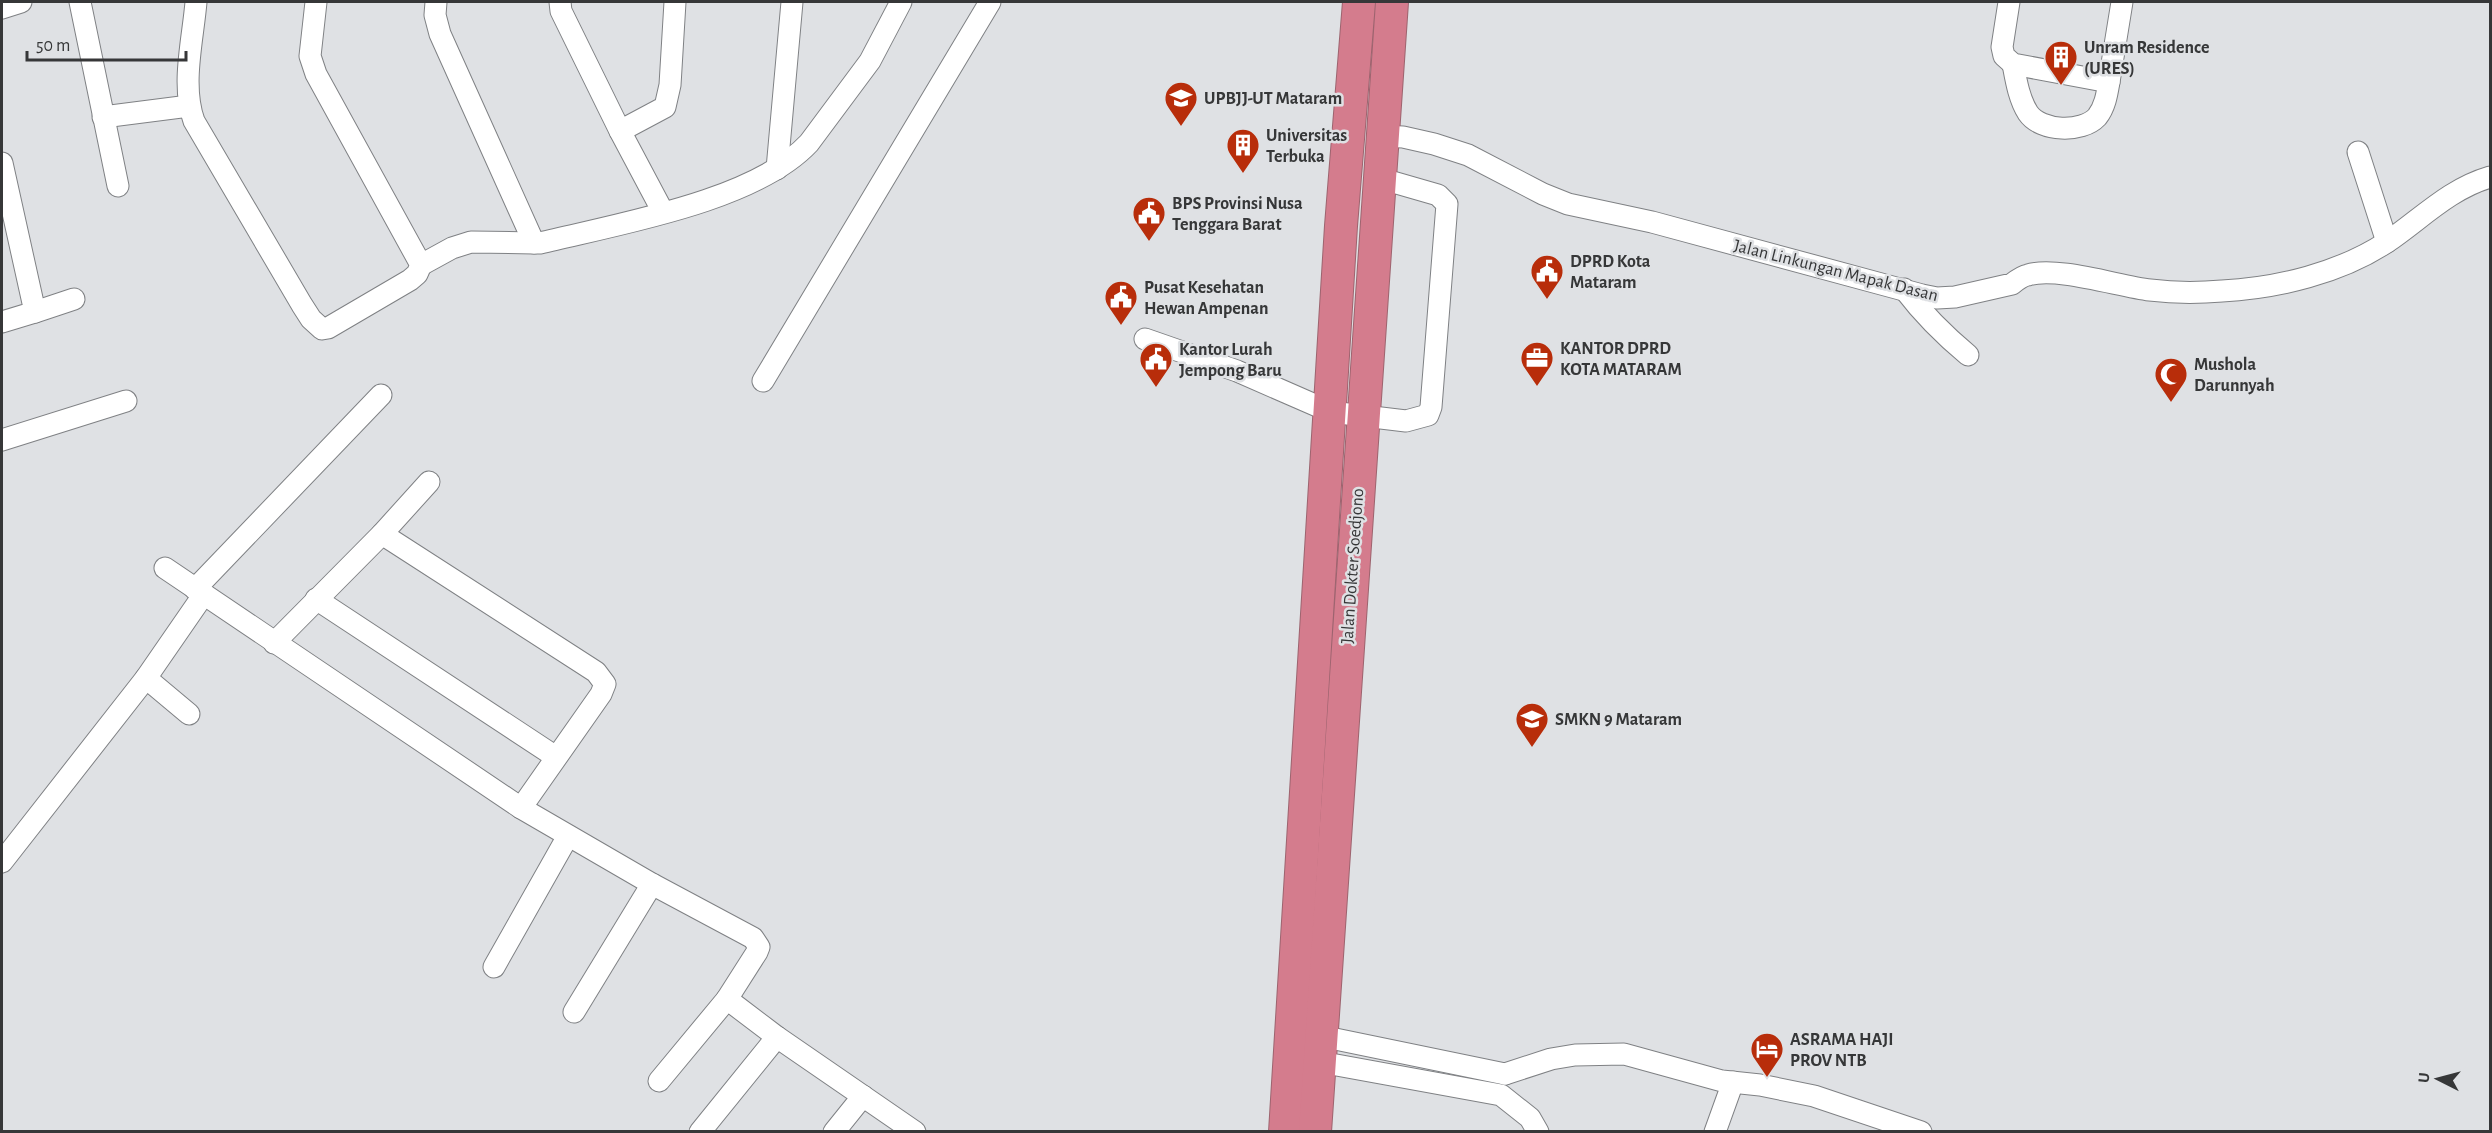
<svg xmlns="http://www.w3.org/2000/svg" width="2492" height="1133" font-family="'Alegreya Sans',sans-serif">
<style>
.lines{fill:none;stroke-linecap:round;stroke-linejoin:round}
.minor-casing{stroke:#7f8184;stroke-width:23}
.highway-casing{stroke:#9d646f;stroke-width:34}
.minor{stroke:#fff;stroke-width:21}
.highway{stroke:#d47c8d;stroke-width:32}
.labels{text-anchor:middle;stroke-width:5;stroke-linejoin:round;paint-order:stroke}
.poi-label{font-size:18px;font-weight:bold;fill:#363738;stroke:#dfe1e4;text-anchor:start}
.street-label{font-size:18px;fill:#363738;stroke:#dfe1e4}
</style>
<rect width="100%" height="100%" fill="#dfe1e4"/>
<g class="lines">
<defs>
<g id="minor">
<polyline points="80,2 118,186"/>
<path d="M196,2C193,39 181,85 194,121L302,305L311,319L322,329L328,328L410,280L417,274L421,265L316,74L310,56L316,2"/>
<path d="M436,2L435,15L440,34L534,243H540C618,224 755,201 809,143L870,61L901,2"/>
<polyline points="560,2 561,11 620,131 663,212"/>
<polyline points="2009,2 2002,47 2004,56 2013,64 2109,82 2122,2"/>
<polyline points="2,8 21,2"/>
<path d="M2013,64C2016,80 2019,99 2028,113C2041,132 2082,133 2097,117C2105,107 2107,94 2109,82"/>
<polyline points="103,117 189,106"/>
<polyline points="620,131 665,107 670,85 675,2"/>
<path d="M1382,136L1403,137L1434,144L1468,155L1543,194L1568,204L1652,222L1922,295L1937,298L1955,297L2012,284C2017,280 2022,276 2028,275C2056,266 2118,286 2150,290C2174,293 2198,293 2222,291C2278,288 2340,273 2387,242C2421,219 2449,189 2490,177"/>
<polyline points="2358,152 2387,242"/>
<polyline points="2,163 35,312 2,322"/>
<polyline points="777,169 792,2"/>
<polyline points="421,265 452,248 471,242 534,243"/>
<path d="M1904,289C1923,314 1944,335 1968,355"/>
<polyline points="35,312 74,299"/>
<polyline points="1145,339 1237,371 1331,412 1406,421 1428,415 1431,407 1447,204 1438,195 1379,178"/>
<polyline points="763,381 990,2"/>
<polyline points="2,440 126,401"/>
<polyline points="382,534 596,672 605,684 601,694 521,808"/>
<polyline points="165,568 521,808 652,884 753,938 759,947 757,952 727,999"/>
<polyline points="195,589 381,395"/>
<polyline points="316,599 556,757"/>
<polyline points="274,643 382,534 429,482"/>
<polyline points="146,678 189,714"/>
<polyline points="2,862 146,678 204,594"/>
<polyline points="494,967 568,836"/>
<polyline points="574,1012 652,884"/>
<polyline points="1311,1034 1505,1074"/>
<polyline points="1309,1060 1501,1095 1530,1118 1538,1132"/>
<polyline points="1505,1074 1551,1059 1575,1055 1624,1054 1722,1081 1760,1085 1814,1096 1921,1132"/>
<polyline points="659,1081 727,999 777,1037"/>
<polyline points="700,1132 777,1037 915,1132"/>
<polyline points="834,1132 863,1096"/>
<polyline points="1715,1132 1733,1082"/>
</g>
<g id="highway">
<polyline points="1285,1132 1341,226 1359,2"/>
<polyline points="1315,1132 1392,2"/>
</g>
</defs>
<use href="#minor" class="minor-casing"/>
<use href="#highway" class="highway-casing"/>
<use href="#minor" class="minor"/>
<use href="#highway" class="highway"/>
</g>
<defs>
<symbol id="building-pin" viewBox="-11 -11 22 30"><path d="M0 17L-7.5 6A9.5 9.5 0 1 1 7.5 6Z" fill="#b82d0a" stroke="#dfe1e4"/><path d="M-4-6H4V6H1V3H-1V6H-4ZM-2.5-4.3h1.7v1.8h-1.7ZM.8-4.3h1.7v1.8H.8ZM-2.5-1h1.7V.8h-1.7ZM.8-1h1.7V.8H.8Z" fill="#fff"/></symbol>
<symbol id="university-pin" viewBox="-11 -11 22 30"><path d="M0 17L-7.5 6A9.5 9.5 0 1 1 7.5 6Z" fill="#b82d0a" stroke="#dfe1e4"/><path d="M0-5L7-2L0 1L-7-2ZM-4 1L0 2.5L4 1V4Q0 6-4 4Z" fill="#fff"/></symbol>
<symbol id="civic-pin" viewBox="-11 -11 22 30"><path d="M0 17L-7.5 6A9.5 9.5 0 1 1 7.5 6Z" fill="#b82d0a" stroke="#dfe1e4"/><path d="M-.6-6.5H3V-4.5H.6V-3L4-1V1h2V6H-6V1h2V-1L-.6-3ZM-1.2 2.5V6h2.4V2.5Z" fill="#fff"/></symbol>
<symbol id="office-pin" viewBox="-11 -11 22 30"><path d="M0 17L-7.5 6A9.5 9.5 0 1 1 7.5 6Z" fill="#b82d0a" stroke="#dfe1e4"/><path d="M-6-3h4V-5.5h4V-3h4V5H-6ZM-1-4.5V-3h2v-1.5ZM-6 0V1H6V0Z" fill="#fff"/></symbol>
<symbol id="mosque-pin" viewBox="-11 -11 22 30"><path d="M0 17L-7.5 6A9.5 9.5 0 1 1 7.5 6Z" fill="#b82d0a" stroke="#dfe1e4"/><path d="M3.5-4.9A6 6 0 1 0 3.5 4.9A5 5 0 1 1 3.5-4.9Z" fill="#fff"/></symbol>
<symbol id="school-pin" viewBox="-11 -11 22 30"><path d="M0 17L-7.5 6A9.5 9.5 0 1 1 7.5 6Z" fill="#b82d0a" stroke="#dfe1e4"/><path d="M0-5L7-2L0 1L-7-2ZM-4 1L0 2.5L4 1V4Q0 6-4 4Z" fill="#fff"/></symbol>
<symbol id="hotel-pin" viewBox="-11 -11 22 30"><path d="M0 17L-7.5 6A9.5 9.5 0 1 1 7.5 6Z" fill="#b82d0a" stroke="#dfe1e4"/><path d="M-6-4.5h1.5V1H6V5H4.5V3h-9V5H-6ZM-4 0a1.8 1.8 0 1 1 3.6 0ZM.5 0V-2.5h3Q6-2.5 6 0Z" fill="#fff"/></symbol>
</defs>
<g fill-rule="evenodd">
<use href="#building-pin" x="2042" y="38" width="38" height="52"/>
<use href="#university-pin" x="1162" y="79" width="38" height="52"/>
<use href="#building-pin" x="1224" y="126" width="38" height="52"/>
<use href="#civic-pin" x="1130" y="194" width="38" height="52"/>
<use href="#civic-pin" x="1528" y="252" width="38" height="52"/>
<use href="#civic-pin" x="1102" y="278" width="38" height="52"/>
<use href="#office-pin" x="1518" y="339" width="38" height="52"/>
<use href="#civic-pin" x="1137" y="340" width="38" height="52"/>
<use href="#mosque-pin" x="2152" y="355" width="38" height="52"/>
<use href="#school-pin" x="1513" y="700" width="38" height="52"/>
<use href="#hotel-pin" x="1748" y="1030" width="38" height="52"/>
</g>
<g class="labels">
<g class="poi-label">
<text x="2084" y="53">Unram Residence<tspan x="2084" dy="21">(URES)</tspan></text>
<text x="1204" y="104">UPBJJ-UT Mataram</text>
<text x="1266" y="141">Universitas<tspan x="1266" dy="21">Terbuka</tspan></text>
<text x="1172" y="209">BPS Provinsi Nusa<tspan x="1172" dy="21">Tenggara Barat</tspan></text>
<text x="1570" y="267">DPRD Kota<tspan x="1570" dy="21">Mataram</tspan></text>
<text x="1144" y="293">Pusat Kesehatan<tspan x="1144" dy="21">Hewan Ampenan</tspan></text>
<text x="1560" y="354">KANTOR DPRD<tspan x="1560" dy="21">KOTA MATARAM</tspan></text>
<text x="1179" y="355">Kantor Lurah<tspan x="1179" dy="21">Jempong Baru</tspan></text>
<text x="2194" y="370">Mushola<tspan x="2194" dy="21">Darunnyah</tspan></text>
<text x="1555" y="725">SMKN 9 Mataram</text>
<text x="1790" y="1045">ASRAMA HAJI<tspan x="1790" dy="21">PROV NTB</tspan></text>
</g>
<g class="street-label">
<text transform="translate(1836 270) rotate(14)" y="6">Jalan Linkungan Mapak Dasan</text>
<text transform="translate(1352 566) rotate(-86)" y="6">Jalan Dokter Soedjono</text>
</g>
</g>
<rect width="2492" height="1133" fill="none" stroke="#363738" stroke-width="6"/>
<g transform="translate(2438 1079) rotate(276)" stroke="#dfe1e4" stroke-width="4.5" paint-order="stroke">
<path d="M0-4.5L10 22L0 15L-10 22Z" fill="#363738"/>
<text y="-9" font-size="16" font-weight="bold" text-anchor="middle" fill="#363738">U</text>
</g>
<path d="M27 51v9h159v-9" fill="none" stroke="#363738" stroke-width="3"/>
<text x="36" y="51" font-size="18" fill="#363738" stroke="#dfe1e4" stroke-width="4.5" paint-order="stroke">50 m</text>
</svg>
